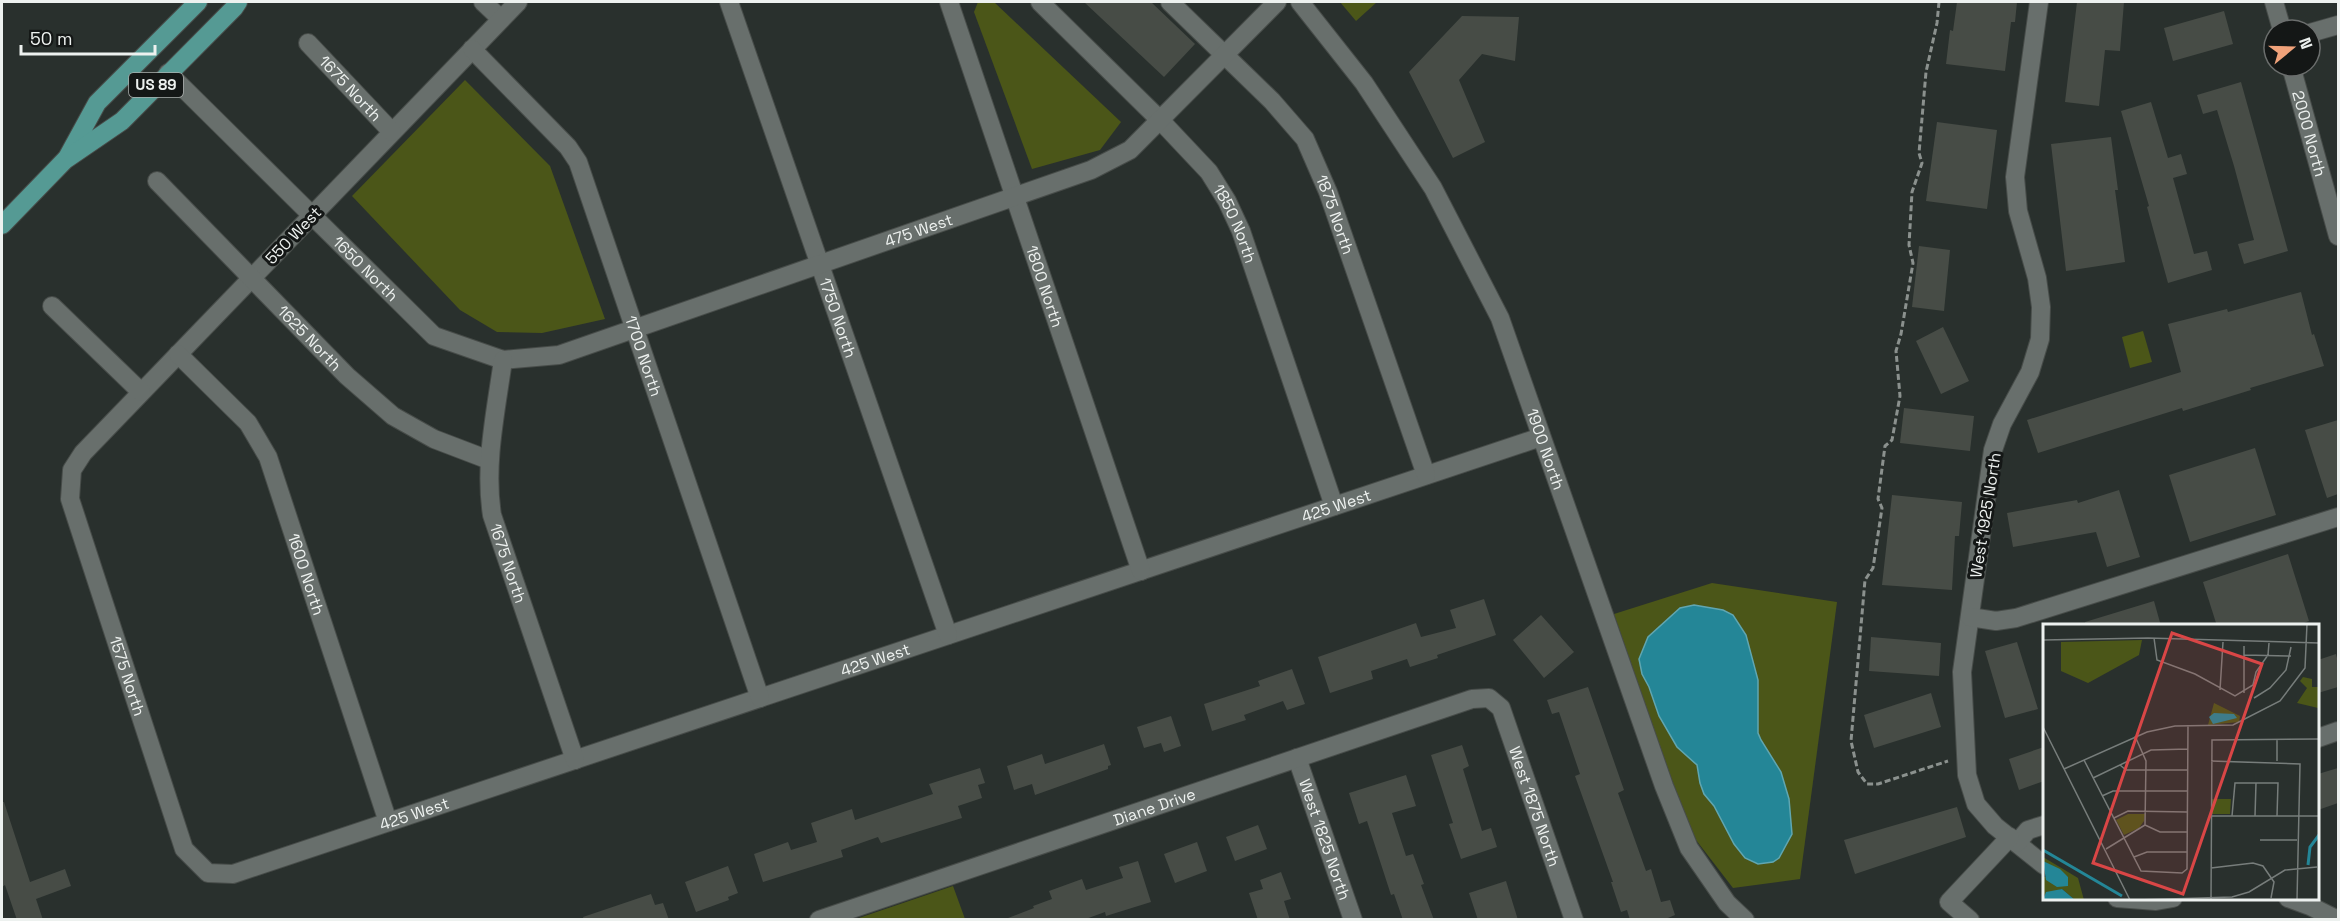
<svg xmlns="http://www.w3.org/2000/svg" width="2340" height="921" font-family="'Space Grotesk',sans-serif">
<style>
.green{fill:#4b5618}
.water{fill:#248697;stroke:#60a6b1;stroke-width:1.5}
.building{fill:#474c46}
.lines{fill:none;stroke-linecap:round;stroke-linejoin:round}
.minor-casing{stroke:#474c49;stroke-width:20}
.major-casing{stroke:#474c49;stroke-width:20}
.path{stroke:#8b918e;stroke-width:3;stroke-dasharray:6 3;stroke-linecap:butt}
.minor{stroke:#686f6c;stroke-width:18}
.major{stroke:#559a94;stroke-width:18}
.labels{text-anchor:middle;stroke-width:6;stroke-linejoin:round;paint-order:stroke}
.shield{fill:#141716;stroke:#acb0ae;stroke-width:1.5}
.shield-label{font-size:15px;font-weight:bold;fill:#edf1ef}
.street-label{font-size:16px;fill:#edf1ef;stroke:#141716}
.inset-river{fill:none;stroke:#248697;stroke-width:3}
.inset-road{fill:none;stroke:#777d7b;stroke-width:1.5}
.view{fill:#d94646;fill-opacity:0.15;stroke:#d94646;stroke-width:3}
.inset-edge{fill:none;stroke:#edf1ef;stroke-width:3}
</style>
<rect width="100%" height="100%" fill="#29302d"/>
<g class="green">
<polygon points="978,2 994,2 1121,122 1100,150 1032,169 974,12"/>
<polygon points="1340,2 1377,2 1356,21"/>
<polygon points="465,80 550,166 605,319 542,333 497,332 460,310 352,196"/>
<polygon points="2143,331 2152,362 2130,368 2122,337"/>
<polygon points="1712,583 1837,602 1800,879 1733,888 1696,840 1670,780 1614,614"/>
<polygon points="953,886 965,919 856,919"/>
</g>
<polygon class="water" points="1694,605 1723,610 1733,615 1746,635 1758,680 1758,733 1761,740 1781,772 1789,799 1792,834 1779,858 1773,862 1758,864 1745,858 1734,844 1714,806 1704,794 1700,783 1697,765 1677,747 1659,716 1649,687 1642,674 1639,659 1648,637 1680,608"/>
<g class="building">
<polygon points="1084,2 1151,2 1195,44 1164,77"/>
<polygon points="1957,2 2017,2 2015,22 2011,22 2005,71 1946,64 1950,30 1953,31"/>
<polygon points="2077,2 2124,2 2120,51 2105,50 2099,106 2065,102"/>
<polygon points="2224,11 2233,44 2173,61 2164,28"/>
<polygon points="1462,16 1519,17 1515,61 1482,54 1459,80 1485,142 1453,158 1409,72"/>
<polygon points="2241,82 2288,251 2244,264 2238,244 2254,240 2234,166 2217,110 2203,114 2197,95"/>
<polygon points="2151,102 2168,158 2181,154 2187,174 2173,178 2194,254 2207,251 2212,270 2168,283 2147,207 2149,206 2121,111"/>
<polygon points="1937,122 1997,130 1987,209 1926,201"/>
<polygon points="2111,137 2118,190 2115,190 2125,262 2066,271 2051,144"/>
<polygon points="1919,246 1950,250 1944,311 1912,307"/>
<polygon points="2301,292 2312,335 2314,334 2324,366 2250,388 2251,390 2183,411 2182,408 2038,453 2027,420 2181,372 2168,324 2227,309 2228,312"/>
<polygon points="1943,327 1969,381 1941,394 1916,341"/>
<polygon points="1904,408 1974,416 1970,451 1900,443"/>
<polygon points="2338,420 2338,494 2327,498 2305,430"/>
<polygon points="2255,448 2276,515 2190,542 2169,475"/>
<polygon points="2119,490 2140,557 2107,567 2096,532 2013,547 2007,513 2077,500 2078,503"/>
<polygon points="1892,495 1962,502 1959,536 1955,536 1952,590 1882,585"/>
<polygon points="2288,554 2309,621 2296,626 2217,626 2203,582"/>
<polygon points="1484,599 1496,635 1437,655 1438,658 1410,667 1407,659 1371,671 1373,679 1330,693 1318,657 1416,623 1421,637 1456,628 1450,610"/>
<polygon points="2154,601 2161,626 2086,626 2085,622"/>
<polygon points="1541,615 1574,652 1544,678 1513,640"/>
<polygon points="1871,637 1941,643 1939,676 1869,671"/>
<polygon points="2017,642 2038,709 2005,718 1985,651"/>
<polygon points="2336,654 2338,662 2338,687 2318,693 2318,660"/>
<polygon points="1292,669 1305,704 1287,710 1283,701 1244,715 1246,720 1212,731 1204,704 1260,686 1258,681"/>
<polygon points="1588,687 1624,790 1618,793 1646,871 1651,869 1661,902 1670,900 1675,915 1663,920 1630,920 1627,910 1621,912 1611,882 1613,882 1575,776 1580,774 1559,712 1552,714 1547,700"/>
<polygon points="1931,693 1941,727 1874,748 1864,715"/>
<polygon points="1171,716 1181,746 1164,752 1161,743 1144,748 1137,727"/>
<polygon points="1104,744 1111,765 1108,766 1108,769 1035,795 1032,784 1014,790 1007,766 1042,754 1045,764"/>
<polygon points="1462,745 1469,766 1463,769 1482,831 1491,828 1497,847 1461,859 1449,824 1453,823 1431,755"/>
<polygon points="2044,747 2044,781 2019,790 2009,759"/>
<polygon points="980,768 985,783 978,785 982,798 958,806 962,818 881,843 878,837 841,850 843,857 763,882 754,854 788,842 791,850 817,842 811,823 852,809 855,820 933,794 929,784"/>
<polygon points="2338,768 2338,803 2318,810 2318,774"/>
<polygon points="1406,775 1416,806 1392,813 1406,856 1413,854 1424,884 1421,885 1434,920 1403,920 1394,894 1391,895 1367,821 1359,824 1349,793"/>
<polygon points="2,802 4,802 30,882 65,869 71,886 36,899 43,920 17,920 5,885 2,887"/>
<polygon points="1957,807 1966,837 1855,874 1844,840"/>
<polygon points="1258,825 1267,849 1235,861 1226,837"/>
<polygon points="1197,842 1207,871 1175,883 1164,854"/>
<polygon points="1138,861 1151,902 1106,916 1105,912 1083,920 1008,920 1008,918 1034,908 1033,906 1052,899 1049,891 1082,879 1086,890 1123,878 1119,867"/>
<polygon points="728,866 738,893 728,897 729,900 696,912 685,882"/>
<polygon points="1281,872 1291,899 1284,901 1290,920 1258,920 1249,893 1263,889 1260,880"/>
<polygon points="1506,881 1518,920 1478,920 1469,893"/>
<polygon points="651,894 655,905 663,903 669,920 584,920 583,917"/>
</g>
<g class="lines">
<defs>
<g id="minor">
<polyline points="483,2 501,19"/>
<path id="s1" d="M518,2L83,453L72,470L70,499L184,849L208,873L233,874L1541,437"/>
<path id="s2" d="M729,2L948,635"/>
<path id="s3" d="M949,2L1141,571"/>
<path id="s4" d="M1040,2L1160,120L1209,172L1227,201L1241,231L1334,506"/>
<path id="s5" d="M1170,2L1272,101L1305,139L1328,192L1426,475"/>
<path id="s6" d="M1300,2L1364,83L1433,188L1500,318L1664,786L1689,848L1727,903L1745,920"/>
<polyline points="2039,2 2015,177 2018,211 2037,278 2041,307 2040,339 2030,372 2002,424 1993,450 1962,672 1967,775 1976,804 1995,826 2044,865"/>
<polyline points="2274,2 2282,30"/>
<polyline points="2310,33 2338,25"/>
<path id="s7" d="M308,43L392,132"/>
<path id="s8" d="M472,49L568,147L578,162L760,698"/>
<path id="s9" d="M2291,66L2338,236"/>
<path id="s10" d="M168,73L434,336L503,360L559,355L1091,170L1130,150L1277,2"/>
<path id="s11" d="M157,181L347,376L393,416L434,439L489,460"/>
<polyline points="52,306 141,392"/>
<path id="s12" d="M178,354L248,423L268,457L388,822"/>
<path id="s13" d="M503,360C496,411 484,464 492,515L575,760"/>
<polyline points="1970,617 1996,621 2016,618 2338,517"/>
<polyline points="2318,738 2338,731"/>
<path id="s14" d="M1297,758L1353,920"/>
<polyline points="2017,843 2028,830 2044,825"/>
<polyline points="2117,898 2156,901 2173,898"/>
<polyline points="2288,898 2310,906 2338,920"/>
<path id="s15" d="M819,920L1472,699L1489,698L1501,708L1574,920"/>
<polyline points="1970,920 1949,902 2010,837"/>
</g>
<g id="major">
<polyline points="68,156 97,103 198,2"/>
<polyline points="2,225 65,160 122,121 234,8 238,2"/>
</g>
</defs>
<use href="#minor" class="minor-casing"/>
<use href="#major" class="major-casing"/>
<polyline class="path" points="1939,2 1937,23 1926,72 1919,153 1922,163 1912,192 1909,245 1913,263 1901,334 1896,351 1900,396 1892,440 1885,446 1878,499 1882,508 1873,568 1865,580 1851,741 1858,772 1867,784 1878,784 1948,761"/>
<use href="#minor" class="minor"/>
<use href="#major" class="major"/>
</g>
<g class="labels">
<rect class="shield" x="129" y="73" width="54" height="24" rx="4.5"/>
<g class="shield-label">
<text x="156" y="90">US 89</text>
</g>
<g class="street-label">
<text dy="6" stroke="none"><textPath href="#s7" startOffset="62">1675 North</textPath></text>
<text dy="6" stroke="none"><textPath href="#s9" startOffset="70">2000 North</textPath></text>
<text dy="6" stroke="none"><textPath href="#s5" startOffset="274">1875 North</textPath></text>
<text dy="6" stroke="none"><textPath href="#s4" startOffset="298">1850 North</textPath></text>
<text dy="6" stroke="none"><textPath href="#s10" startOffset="884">475 West</textPath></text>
<text transform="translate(293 235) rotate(-46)" y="6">550 West</text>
<text dy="6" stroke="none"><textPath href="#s10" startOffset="278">1650 North</textPath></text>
<text dy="6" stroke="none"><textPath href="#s3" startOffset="300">1800 North</textPath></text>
<text dy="6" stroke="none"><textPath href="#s2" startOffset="334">1750 North</textPath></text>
<text dy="6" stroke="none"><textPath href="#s11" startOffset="219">1625 North</textPath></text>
<text dy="6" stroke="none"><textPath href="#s8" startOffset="360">1700 North</textPath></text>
<text dy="6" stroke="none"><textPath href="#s6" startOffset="514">1900 North</textPath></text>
<text dy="6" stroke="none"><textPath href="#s1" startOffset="2266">425 West</textPath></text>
<text transform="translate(1985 515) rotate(-81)" y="6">West 1925 North</text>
<text dy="6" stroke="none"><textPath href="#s13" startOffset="207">1675 North</textPath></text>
<text dy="6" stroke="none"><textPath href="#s12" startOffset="261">1600 North</textPath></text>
<text dy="6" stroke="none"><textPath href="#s1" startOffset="1780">425 West</textPath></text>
<text dy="6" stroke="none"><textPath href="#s1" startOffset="862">1575 North</textPath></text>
<text dy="6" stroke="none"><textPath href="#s15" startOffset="354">Diane Drive</textPath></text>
<text dy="6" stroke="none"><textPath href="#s15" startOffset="826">West 1875 North</textPath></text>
<text dy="6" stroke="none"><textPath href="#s1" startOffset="1294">425 West</textPath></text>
<text dy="6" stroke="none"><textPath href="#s14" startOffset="86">West 1825 North</textPath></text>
</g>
</g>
<g transform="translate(2043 624)">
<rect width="276" height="276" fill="#29302d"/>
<path d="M99,16L96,31L45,59L18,47V18ZM260,53L269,55V63H276V91L275,84L254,79L264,64L257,57ZM171,79L197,92L196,98L165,101ZM169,175H188L187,190H169ZM85,190H102L101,197L96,204L81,211L73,196ZM0,233L35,254L41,276H32L19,265L0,271V248L1,253H25L0,237Z" fill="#4b5618"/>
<path d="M171,89L191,90L194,94L170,100L166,93ZM0,237L17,245L25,253V262L14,263L3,256ZM19,265L32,276H0L3,268Z" fill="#248697"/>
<path class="inset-river" d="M0,226L79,272M265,241L267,223L276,211"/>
<path class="inset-road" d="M111,14L114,36L152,50L192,72L210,61L213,48L225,31L226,19M0,16L105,14L276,19M201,31L248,32M177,66L180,18M201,69V22M211,74L227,64L243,46L248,23M0,103L87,276M92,112L103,137L102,201M41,136L98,247L139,249L144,245L145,102M168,137L257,140L254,276M234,137V115M77,141L83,146H144M21,145L104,108L132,102L190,101L237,77L262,44L264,0M50,154L108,126L145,125M59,172L70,167H144M168,192H276M189,192L192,159H235L234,192M212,192L213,159M71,194L85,187L144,188M102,201L117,208H144M217,216H254M63,225L102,201M91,233L104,228H144M168,244L210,239L220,242L231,258L228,274M93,276L189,273L206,268L242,246L274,243M168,276L169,116L276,115"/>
<path class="view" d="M129,9L219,40L140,270L50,239Z"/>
<rect width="276" height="276" class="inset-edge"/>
</g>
<rect width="2340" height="921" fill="none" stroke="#edf1ef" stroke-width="6"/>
<g transform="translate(2292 48) rotate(71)"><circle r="28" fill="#141716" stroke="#6b6e6d" stroke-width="1.5"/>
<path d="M0-4.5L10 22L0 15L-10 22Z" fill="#f0a27a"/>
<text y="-9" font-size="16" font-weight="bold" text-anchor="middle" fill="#edf1ef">N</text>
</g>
<path d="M21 45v9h134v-9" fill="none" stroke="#edf1ef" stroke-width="3"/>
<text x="30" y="45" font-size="18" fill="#edf1ef" stroke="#141716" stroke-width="4.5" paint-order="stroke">50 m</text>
</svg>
